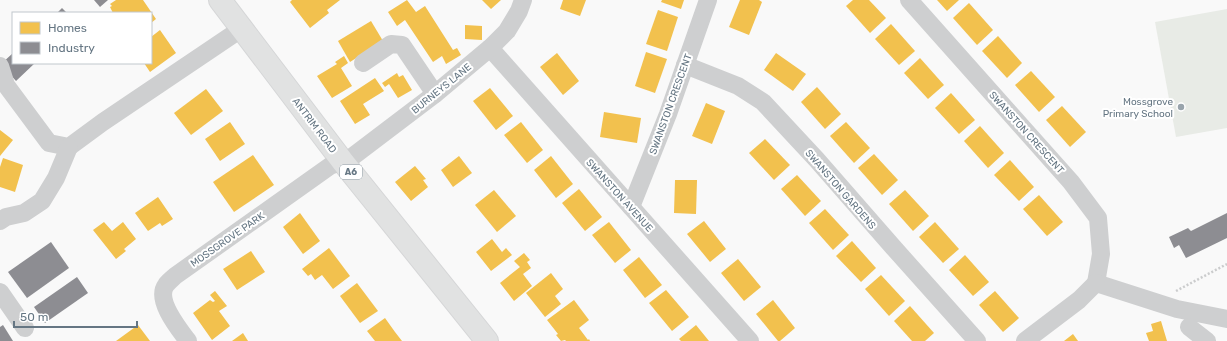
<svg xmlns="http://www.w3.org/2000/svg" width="1227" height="341" font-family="Rubik,sans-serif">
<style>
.green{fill:#e8ebe6}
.homes{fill:#f2c14e}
.industry{fill:#8d8d92}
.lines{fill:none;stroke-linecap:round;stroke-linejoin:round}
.major-casing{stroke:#d5d6d7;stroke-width:24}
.path{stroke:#cbcccd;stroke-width:2.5;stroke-dasharray:2 2;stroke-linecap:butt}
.minor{stroke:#cecfd0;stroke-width:18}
.major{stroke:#e1e2e2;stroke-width:22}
.poi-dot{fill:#99a4ac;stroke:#fff;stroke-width:1.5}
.labels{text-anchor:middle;stroke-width:4;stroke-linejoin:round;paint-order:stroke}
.shield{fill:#fff;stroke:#939fa8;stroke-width:1}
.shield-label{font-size:9px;font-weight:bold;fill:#657683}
.street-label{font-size:10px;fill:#657683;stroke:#fff}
.poi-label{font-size:10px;fill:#657683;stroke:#fff;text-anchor:end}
</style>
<rect width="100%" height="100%" fill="#f9f9f9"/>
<polygon class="green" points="1227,9 1227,128 1176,137 1155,22"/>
<g class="homes">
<polygon points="116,0 143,0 156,19 151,23 151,13 113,13 110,7 112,6 110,4"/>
<polygon points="292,0 340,0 327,10 329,13 310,28 290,2"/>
<polygon points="407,0 416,12 425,6 453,50 457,48 461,55 446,64 442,56 433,62 405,20 397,26 388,12"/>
<polygon points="482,0 501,0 491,9"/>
<polygon points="563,0 586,0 580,16 560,9"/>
<polygon points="662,0 684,0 681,9 661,2"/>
<polygon points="740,0 759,0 762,2 749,35 729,27"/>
<polygon points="853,0 869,0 886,18 870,33 846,6"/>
<polygon points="937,0 959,0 947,11"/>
<polygon points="969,3 993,30 977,45 953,18"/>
<polygon points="658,10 678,17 667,51 646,44"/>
<polygon points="371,21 383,41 350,62 338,41"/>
<polygon points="891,24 915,51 899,65 875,39"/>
<polygon points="465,25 482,26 482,40 465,39"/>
<polygon points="160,30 176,53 150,72 144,63 151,63 151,37"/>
<polygon points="998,36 1022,63 1007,78 982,51"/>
<polygon points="646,52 667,59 655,93 635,86"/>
<polygon points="557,53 579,81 563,95 540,67"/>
<polygon points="776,53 806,74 793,91 764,70"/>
<polygon points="344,56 348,63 341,68 352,86 332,98 317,76 337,64 335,62"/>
<polygon points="920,58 944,85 928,99 904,73"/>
<polygon points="1031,71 1055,97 1039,112 1015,85"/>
<polygon points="397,73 399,77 403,75 412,90 398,98 389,84 385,87 382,83"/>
<polygon points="375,78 384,91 363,104 370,115 355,124 340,101"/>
<polygon points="817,87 841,114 825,129 801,102"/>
<polygon points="490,88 513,116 496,130 473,101"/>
<polygon points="206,89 223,111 191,135 174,113"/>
<polygon points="951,93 975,120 959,134 935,108"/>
<polygon points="706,103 725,111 712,144 692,136"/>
<polygon points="1062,106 1086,132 1070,147 1046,120"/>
<polygon points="604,112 641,118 637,143 600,137"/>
<polygon points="230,122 245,144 220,161 205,139"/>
<polygon points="521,122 543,150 527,163 504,135"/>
<polygon points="846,122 870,148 854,163 830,136"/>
<polygon points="980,126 1004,153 988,168 964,141"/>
<polygon points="0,130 13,140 0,156"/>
<polygon points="765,139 790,165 774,180 749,153"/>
<polygon points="874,154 898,180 882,195 858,168"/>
<polygon points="253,155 274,185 234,212 213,182"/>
<polygon points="459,156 472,173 453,187 441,170"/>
<polygon points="551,156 573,184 556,198 534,170"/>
<polygon points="3,158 23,165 15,192 0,187 0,167"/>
<polygon points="1010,160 1034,187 1019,201 994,175"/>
<polygon points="415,166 426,179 423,180 428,187 411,201 395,182"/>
<polygon points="797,175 821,201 805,216 781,189"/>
<polygon points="675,180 697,180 696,214 674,213"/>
<polygon points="579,189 602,217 585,231 562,203"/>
<polygon points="494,190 516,216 497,232 475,205"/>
<polygon points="905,190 929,216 913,231 889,204"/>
<polygon points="1039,195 1063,222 1047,236 1023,209"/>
<polygon points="158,197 173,219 162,226 160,223 148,231 135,213"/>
<polygon points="825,209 849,235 833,250 809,223"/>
<polygon points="300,213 320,241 303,254 283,227"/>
<polygon points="704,221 726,249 710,262 687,234"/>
<polygon points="104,222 112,231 123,222 136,239 124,249 126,251 116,259 93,230"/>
<polygon points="609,222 631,250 615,263 592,235"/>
<polygon points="935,222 959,249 943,263 919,237"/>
<polygon points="492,239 502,252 506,248 512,255 491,271 476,252"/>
<polygon points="852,241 876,268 861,282 836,256"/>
<polygon points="329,248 350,276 333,289 322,275 315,280 311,274 308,276 302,269"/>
<polygon points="251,251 265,272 237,290 223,269"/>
<polygon points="524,253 530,260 527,262 531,268 523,274 532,286 514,301 500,283 520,267 514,261"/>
<polygon points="965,255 989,282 973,296 949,270"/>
<polygon points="639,257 662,285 645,298 623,270"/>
<polygon points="738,259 761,287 744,301 721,273"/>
<polygon points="551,273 563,289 555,296 561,304 545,317 526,293"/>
<polygon points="881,275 905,301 889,316 865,289"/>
<polygon points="357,283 378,311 360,323 340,296"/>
<polygon points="666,290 689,317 672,331 649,303"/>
<polygon points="215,291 227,306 219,311 230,326 212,340 193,313 210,300 213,302 215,301 210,295"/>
<polygon points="995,291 1019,318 1003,332 979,305"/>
<polygon points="574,300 589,320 579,328 588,340 589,339 590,341 566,341 565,340 561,341 556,335 558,334 547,320"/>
<polygon points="773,300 795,328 780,341 778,341 756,314"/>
<polygon points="910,306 934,333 925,341 912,341 894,321"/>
<polygon points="385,318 395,332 402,341 375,341 367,331"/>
<polygon points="1161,321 1167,341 1149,341 1146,333 1153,331 1151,324"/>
<polygon points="138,325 150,341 116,341"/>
<polygon points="696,325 709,341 681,341 679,339"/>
<polygon points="243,333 248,341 232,341"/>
<polygon points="1073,334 1078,341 1064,341"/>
</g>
<g class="industry">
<polygon points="94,0 108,0 100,7"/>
<polygon points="62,8 67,13 57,13"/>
<polygon points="13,53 13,63 35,63 16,81 1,64"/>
<polygon points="1227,213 1227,238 1186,258 1179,245 1174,248 1169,237 1188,228 1191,231"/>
<polygon points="51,242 69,268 27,298 8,272"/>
<polygon points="77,277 88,293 45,323 34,307"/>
<polygon points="3,325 13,341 0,341 0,327"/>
</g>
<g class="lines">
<defs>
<polyline id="major" points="220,0 343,162 487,341"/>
</defs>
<use href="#major" class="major-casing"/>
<polyline class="path" points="1176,291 1227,264"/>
<g class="minor">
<polyline points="909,0 1071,182 1098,218 1101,254 1096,283"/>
<polyline points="490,48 750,341"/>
<polyline points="363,63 391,44 402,45 435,94"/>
<polyline points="685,65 738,86 763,102 817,160 893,247 977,341"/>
<polyline points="0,66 6,85 49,143 69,147 103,122 241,29"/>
<polyline points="631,207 668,114 708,0"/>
<polyline points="0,221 6,217 24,213 42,201 56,178 69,147"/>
<polyline points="1096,283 1177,309 1227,319"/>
<polyline points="0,292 25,328"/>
<polyline points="1189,327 1207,341"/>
<path d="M188,341C179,329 155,300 166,285C168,282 172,279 175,276L330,166L352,157L435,94L490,48L507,31L519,11L523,0"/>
<polyline points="1025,341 1079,300 1096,283"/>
</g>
<use href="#major" class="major"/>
</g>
<circle class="poi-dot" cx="1181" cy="107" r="4"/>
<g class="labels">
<rect class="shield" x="340" y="165" width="22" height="14" rx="3"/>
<g class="shield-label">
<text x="351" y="175">A6</text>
</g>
<g class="street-label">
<text transform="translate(441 88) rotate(-39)" y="4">BURNEYS LANE</text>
<text transform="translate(670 104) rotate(-70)" y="4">SWANSTON CRESCENT</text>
<text transform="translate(315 125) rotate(53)" y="4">ANTRIM ROAD</text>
<text transform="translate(1027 132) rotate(48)" y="4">SWANSTON CRESCENT</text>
<text transform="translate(841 189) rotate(49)" y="4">SWANSTON GARDENS</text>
<text transform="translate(620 195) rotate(48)" y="4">SWANSTON AVENUE</text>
<text transform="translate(227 239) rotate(-35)" y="4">MOSSGROVE PARK</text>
</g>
<g class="poi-label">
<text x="1173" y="105">Mossgrove<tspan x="1173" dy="12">Primary School</tspan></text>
</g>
</g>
<rect x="12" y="12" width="140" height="52" fill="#ffffff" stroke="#c1c8cd"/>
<rect x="20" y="22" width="20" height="12" fill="#f2c14e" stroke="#c1c8cd"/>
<text x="48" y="32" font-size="12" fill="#657683">Homes</text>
<rect x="20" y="42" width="20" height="12" fill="#8d8d92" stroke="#c1c8cd"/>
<text x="48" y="52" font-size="12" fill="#657683">Industry</text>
<path d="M14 321v6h123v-6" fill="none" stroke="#657683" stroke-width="2"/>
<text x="20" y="321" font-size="12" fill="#657683" stroke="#ffffff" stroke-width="3" paint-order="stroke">50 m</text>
</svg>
